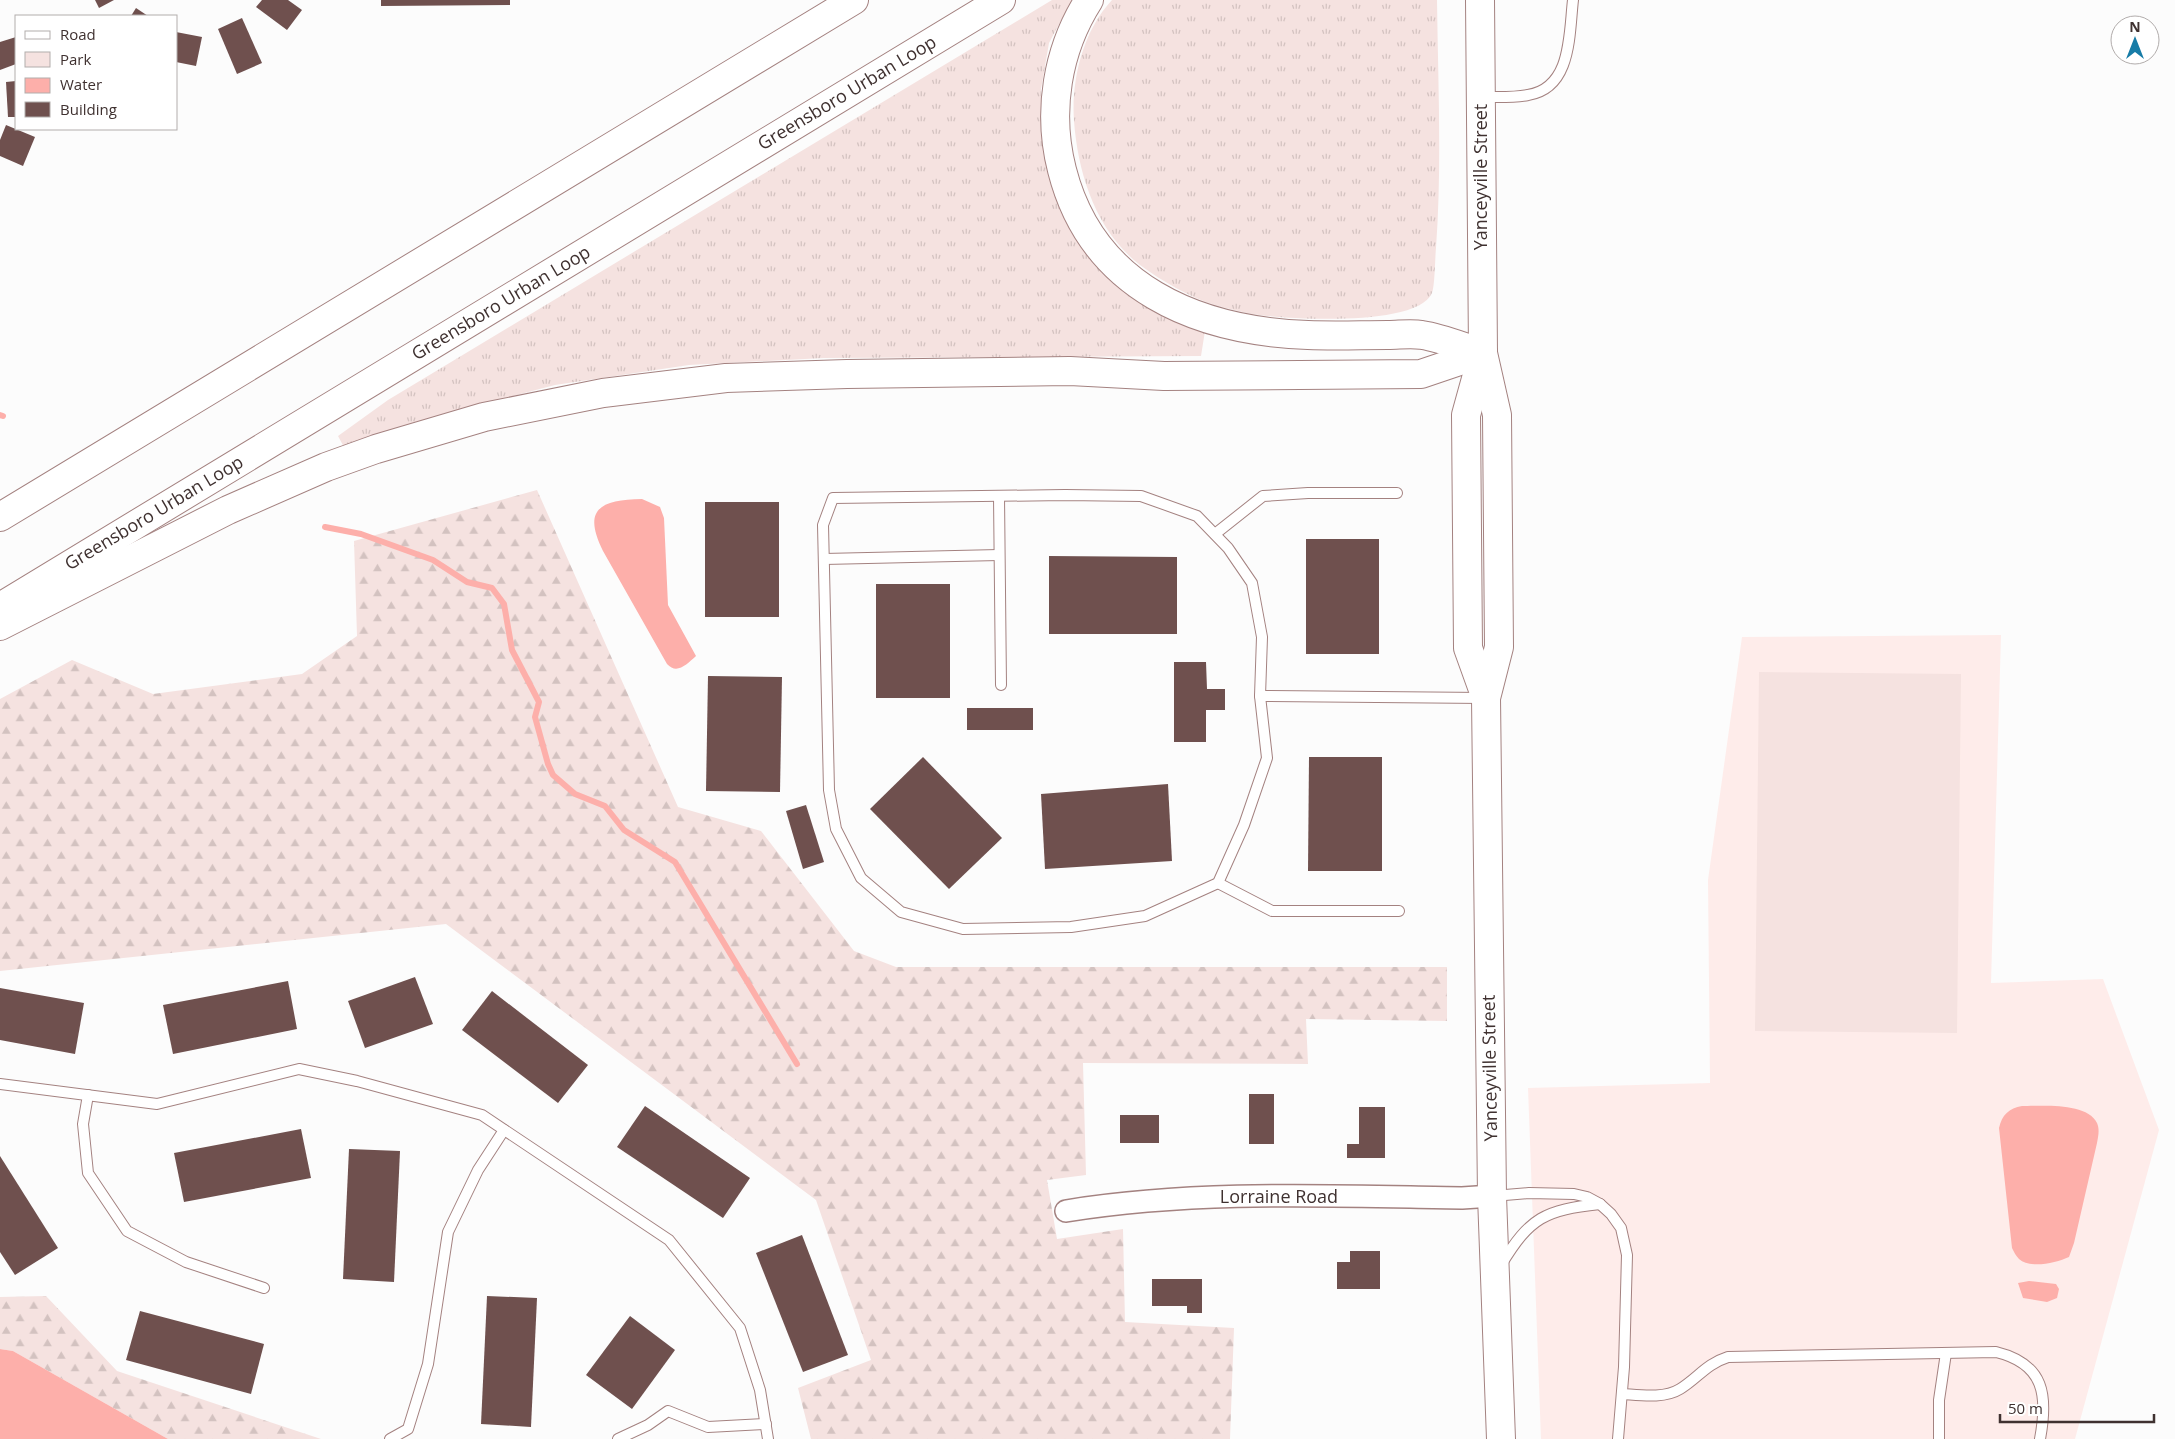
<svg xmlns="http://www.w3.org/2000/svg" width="2175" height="1439" font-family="'Open Sans',sans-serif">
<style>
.built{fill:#feecea}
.grass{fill:url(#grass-tufts)}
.forest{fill:url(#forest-firs)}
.park{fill:#f5e2e0}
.water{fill:#fdafaa}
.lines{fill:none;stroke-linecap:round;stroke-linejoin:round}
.stream{stroke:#fdafaa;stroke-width:6}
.building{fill:#6f504e}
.service-casing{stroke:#a48280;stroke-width:12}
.minor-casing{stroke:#a48280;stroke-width:24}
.secondary-casing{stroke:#a48280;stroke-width:30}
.motorway-casing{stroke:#a48280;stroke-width:30}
.service{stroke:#fff;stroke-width:10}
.minor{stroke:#fff;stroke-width:21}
.secondary{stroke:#fff;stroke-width:28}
.motorway{stroke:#fff;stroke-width:28}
.labels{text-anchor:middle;stroke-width:5;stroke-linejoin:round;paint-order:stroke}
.street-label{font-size:18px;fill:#3f3130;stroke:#fff}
</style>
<defs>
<pattern id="grass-tufts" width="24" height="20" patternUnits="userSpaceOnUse" patternTransform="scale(1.25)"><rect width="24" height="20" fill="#f5e2e0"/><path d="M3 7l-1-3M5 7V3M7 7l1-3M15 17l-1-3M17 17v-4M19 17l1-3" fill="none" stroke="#d3c2c0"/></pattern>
<pattern id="forest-firs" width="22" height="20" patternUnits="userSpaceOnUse" patternTransform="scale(1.25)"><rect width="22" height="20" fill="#f5e2e0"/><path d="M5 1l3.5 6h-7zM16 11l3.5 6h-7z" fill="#d3c2c0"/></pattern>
</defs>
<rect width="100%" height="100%" fill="#fcfcfc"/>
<polygon class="built" points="2001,635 1991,983 2103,979 2159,1130 2075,1439 1541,1439 1528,1088 1710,1083 1708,880 1742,637"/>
<g class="grass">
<polygon points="1052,0 1072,0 1049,43 1041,89 1043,139 1052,188 1077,239 1114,282 1161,315 1205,331 1201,356 824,358 689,365 555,385 443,414 345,449 338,436 388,400"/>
<path d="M1112,0H1437C1438,82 1442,166 1436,248C1435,257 1435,286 1432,293C1417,327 1292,319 1259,315C1245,313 1229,309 1215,305C1189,297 1162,281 1140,265C1096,231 1078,174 1074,121C1071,80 1083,31 1112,0Z"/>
</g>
<g class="forest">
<polygon points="537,490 678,807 761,831 854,951 896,967 1447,967 1447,1021 1306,1019 1308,1064 1083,1063 1086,1175 1047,1180 1057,1239 1123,1229 1125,1322 1234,1328 1230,1439 811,1439 798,1388 871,1360 816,1200 446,924 0,971 0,699 72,660 153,694 302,674 357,636 354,541"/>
<polygon points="46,1296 117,1371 321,1439 168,1439 13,1351 0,1349 0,1297"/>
</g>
<polygon class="park" points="1759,672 1961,674 1957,1033 1755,1031"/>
<g class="water">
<path d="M642,499L660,507L664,518L668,605L696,656C687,664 677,675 667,664L603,551C581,507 603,500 642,499Z"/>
<path d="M2022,1106C2042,1106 2087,1102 2097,1123C2100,1130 2098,1137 2097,1143L2074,1243L2069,1257C2056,1263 2030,1269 2019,1259C2016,1256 2014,1252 2012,1248L1999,1128C2002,1115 2009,1108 2022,1106Z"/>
<polygon points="2029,1281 2056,1284 2059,1289 2057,1298 2047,1302 2023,1298 2018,1283"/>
<polygon points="0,1349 13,1351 168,1439 0,1439"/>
</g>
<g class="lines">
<g class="stream">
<polyline points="0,415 3,416"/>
<polyline points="325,527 361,534 433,560 467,582 492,588 504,604 512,650 539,702 535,717 548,764 553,775 575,794 605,806 624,830 675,862 797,1064"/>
</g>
</g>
<g class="building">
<polygon points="95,0 114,0 99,8"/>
<polygon points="262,0 288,0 302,10 287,30 256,7"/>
<polygon points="381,0 510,0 510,5 381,6"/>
<polygon points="136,8 148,16 131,16"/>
<polygon points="242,18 262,63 237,74 218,29"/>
<polygon points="176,32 202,37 196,66 176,62"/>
<polygon points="16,37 16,64 0,70 0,42"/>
<polygon points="16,81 16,117 8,117 6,82"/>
<polygon points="6,125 35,137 23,166 0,156 0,140"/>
<rect x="705" y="502" width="74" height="115"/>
<rect x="1306" y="539" width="73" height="115"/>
<polygon points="1049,556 1177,557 1177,634 1049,634"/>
<rect x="876" y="584" width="74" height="114"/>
<polygon points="1174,662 1206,662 1207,689 1225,689 1225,710 1206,710 1206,742 1174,742"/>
<polygon points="708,676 782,677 780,792 706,791"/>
<rect x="967" y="708" width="66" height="22"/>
<polygon points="923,757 1002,838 949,889 870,809"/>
<polygon points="1309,757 1382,757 1382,871 1308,871"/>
<polygon points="1168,784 1172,861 1045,869 1041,794"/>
<polygon points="806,805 824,862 803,869 786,811"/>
<polygon points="415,977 433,1024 365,1048 348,1001"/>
<polygon points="288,981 297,1029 173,1054 163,1005"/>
<polygon points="0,988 84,1003 75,1054 0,1040"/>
<polygon points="492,991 588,1065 558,1103 462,1030"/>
<rect x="1249" y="1094" width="25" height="50"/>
<polygon points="645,1106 750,1178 723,1218 617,1147"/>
<polygon points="1359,1107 1385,1107 1385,1158 1347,1158 1347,1144 1359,1144"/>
<rect x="1120" y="1115" width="39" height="28"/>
<polygon points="301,1129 311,1178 184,1202 174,1153"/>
<polygon points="349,1149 400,1151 394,1282 343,1279"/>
<polygon points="0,1156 58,1248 15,1275 0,1252"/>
<polygon points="802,1235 848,1355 803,1372 756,1253"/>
<polygon points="1350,1251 1380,1251 1380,1289 1337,1289 1337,1262 1350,1262"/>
<polygon points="1152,1279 1202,1279 1202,1313 1187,1313 1187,1306 1152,1306"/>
<polygon points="487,1296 537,1298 531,1427 481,1424"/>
<polygon points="140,1311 264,1344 251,1394 126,1360"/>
<polygon points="630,1316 675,1350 632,1409 586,1375"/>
</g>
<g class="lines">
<defs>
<g id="service">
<path d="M1482,97C1497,97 1513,98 1528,95C1572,88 1569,34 1573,0"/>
<polygon points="1065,495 1141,496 1197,516 1228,548 1252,583 1262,637 1260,696 1267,758 1244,825 1218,883 1145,916 1071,927 963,929 901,912 861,878 836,829 829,790 823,525 833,498"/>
<polyline points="999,496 1001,685"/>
<polyline points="1215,534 1263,496 1308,493 1397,493"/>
<polyline points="824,559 999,555"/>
<polyline points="1260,696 1484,698"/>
<polyline points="1218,883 1272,911 1399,911"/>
<polyline points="0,1084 157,1104 299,1069 357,1081 482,1115 669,1240 740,1328 760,1390 768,1439"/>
<polyline points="88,1095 83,1124 88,1173 127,1231 186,1262 264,1288"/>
<polyline points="1493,1196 1529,1193 1574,1194 1587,1197 1600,1204 1611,1214 1621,1228 1627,1255 1624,1367 1618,1439"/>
<path d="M1501,1265C1530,1217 1545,1210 1600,1204"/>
<path d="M1622,1394C1639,1395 1664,1399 1680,1389C1698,1378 1706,1364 1728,1357L1996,1352C2045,1364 2048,1396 2040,1439"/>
<polyline points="390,1439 408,1429 428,1364 448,1232 478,1170 504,1130"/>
<polyline points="618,1439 648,1425 668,1411 708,1427 766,1424"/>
<polyline points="1939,1439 1939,1400 1946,1353"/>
</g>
<path id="minor" d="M1066,1211C1197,1190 1329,1196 1462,1198L1492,1196"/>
<g id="secondary">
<polyline points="1480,0 1483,353 1497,415 1499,647 1486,698 1492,1196 1501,1439"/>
<polyline points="1482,357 1466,415 1468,648 1486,698"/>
</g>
<g id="motorway">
<path d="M1089,0C1057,50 1047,112 1062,170C1092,288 1197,331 1308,335C1335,336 1361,335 1388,335C1399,335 1411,333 1422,335C1442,338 1463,347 1483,353"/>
<polyline points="0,517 854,0"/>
<polyline points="0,607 1001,0"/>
<polyline points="0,626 228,510 326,467 376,449 484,417 603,393 726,378 847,374 1070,371 1164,376 1421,374 1483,353"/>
</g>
</defs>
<use href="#service" class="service-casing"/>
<use href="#minor" class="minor-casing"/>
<use href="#secondary" class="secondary-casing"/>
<use href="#motorway" class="motorway-casing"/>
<use href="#service" class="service"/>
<use href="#minor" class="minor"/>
<use href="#secondary" class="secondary"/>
<use href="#motorway" class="motorway"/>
</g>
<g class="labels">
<g class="street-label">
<text transform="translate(847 93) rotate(-31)" y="6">Greensboro Urban Loop</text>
<text transform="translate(1481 177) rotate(-90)" y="6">Yanceyville Street</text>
<text transform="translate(501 303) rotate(-31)" y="6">Greensboro Urban Loop</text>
<text transform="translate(154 513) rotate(-31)" y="6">Greensboro Urban Loop</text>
<text transform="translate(1490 1068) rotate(-91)" y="6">Yanceyville Street</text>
<text x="1279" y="1203">Lorraine Road</text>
</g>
</g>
<rect x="15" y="15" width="162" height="115" fill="#ffffff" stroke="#b2adac"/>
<rect x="25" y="31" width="25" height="8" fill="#ffffff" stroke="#b2adac"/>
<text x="60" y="40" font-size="15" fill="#3f3130">Road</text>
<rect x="25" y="52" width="25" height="15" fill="#f5e2e0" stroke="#b2adac"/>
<text x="60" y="65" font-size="15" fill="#3f3130">Park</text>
<rect x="25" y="78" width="25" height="15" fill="#fdafaa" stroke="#b2adac"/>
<text x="60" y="90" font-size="15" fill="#3f3130">Water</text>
<rect x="25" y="102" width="25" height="15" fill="#6f504e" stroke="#b2adac"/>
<text x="60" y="115" font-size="15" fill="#3f3130">Building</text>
<g transform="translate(2135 40)"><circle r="24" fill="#ffffff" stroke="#b2adac"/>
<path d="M0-4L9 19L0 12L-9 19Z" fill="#177ca7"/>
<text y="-8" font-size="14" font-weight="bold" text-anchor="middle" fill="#3f3130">N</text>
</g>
<path d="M2000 1414v8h154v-8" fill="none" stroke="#3f3130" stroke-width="2.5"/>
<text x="2008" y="1414" font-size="15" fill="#3f3130" stroke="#ffffff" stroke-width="4" paint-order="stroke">50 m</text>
</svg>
